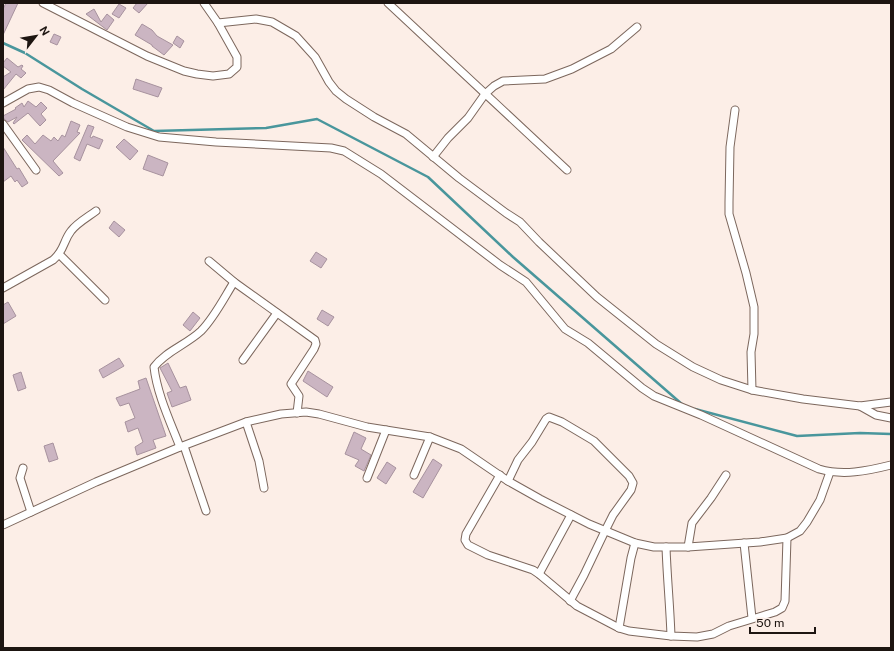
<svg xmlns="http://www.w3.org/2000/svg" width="894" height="651" font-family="'Public Sans',sans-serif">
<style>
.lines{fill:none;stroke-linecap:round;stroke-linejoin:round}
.stream{stroke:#49969c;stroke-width:2.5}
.building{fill:#cbb5c2;stroke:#a7929e}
.minor-casing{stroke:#7c675d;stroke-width:9}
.minor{stroke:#fff;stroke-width:7}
</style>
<rect width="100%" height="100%" fill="#fceee7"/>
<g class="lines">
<g class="stream">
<polyline points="3,43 25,53 82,89 154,131 266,128 317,119 428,177 513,257 683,405"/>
<polyline points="695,409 797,436 860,433 891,434"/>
</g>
</g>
<g class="building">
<polygon points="6,3 18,3 3,35 3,9"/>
<polygon points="137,3 148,3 139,13 133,8"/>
<polygon points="119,4 126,8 119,18 112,14"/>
<polygon points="94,9 101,22 107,14 114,20 107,30 86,14"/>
<polygon points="142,24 152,30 157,36 173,45 164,55 152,46 152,45 135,35"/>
<polygon points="54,34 61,37 57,45 50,42"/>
<polygon points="177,36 184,41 180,48 173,43"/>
<polygon points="7,58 18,67 22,65 23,66 21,69 26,73 21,78 16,74 3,90 3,77 11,72 3,66 3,63"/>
<polygon points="136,79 162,88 158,97 133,89"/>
<polygon points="28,101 36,107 41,102 47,108 41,114 46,120 40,126 28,113 14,124 13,123 17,117 8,122 4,119 3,116 16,109 15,108 22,103 24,107"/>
<polygon points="71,121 80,125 77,132 80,133 53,161 63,173 59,176 22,140 27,135 35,144 43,135 51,141 54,137 58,141 62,135 65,137"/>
<polygon points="88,125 94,127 90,137 92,138 93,136 103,140 99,149 87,144 80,161 74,158"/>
<polygon points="124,139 138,151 130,160 116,147"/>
<polygon points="3,147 17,169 19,168 28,183 22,187 17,180 15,182 11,176 3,182"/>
<polygon points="148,155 168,163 163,176 143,169"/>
<polygon points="114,221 125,230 119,237 109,228"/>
<polygon points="316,252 327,259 321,268 310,261"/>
<polygon points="8,302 16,316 3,324 3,305"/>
<polygon points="322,310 334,317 328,326 317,319"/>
<polygon points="193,312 200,318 190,331 183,325"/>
<polygon points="119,358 124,366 103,378 99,370"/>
<polygon points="168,363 180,388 186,386 191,400 172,407 167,393 172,391 160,368"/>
<polygon points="308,371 333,387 327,397 303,381"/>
<polygon points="21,372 26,388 18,391 13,375"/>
<polygon points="146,378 166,436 153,440 156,448 137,455 135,447 143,442 138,428 128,432 125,422 135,418 129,403 120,406 116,398 140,389 138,381"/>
<polygon points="354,432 366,438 361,449 371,455 364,471 355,466 359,460 345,454"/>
<polygon points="53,443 58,459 49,462 44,446"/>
<polygon points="433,459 442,465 423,498 413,492"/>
<polygon points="387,462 396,468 386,484 377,478"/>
</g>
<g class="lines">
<defs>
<g id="minor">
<polyline points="43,3 147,56 184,71 197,74 213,76 229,74 237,67 237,57 218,23 204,3"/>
<polyline points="388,3 567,170"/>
<polyline points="218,23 256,19 272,22 296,36 315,57 329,82 336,91 346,99 374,117 406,134 459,178 506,213 520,222 539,242 597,297 656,344 693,367 721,380 752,390 803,399 860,406 891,402"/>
<path d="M3,103L28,89L39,87L49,90L73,103L127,127L159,137L216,142L331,148L344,151L381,174L500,265L526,282L565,329L588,343L642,388L654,396L701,415L819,469C843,476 867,471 891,465"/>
<polyline points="735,110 730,147 729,202 729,214 746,273 754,307 754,334 751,352 752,390"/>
<polyline points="3,124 36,170"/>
<polyline points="433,157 448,138 468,118 485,94 494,86 503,81 545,79 572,69 611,49 637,27"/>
<polyline points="59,254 105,300"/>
<polyline points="209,261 234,282 315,340 316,344 314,349 291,384 299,396 297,413"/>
<path d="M3,288L53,260C65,250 63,241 71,231C77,223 88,217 96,211"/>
<polyline points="243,360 277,313"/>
<polyline points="860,406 876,415 891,418"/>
<polyline points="246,422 259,461 264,488"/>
<polyline points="184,446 206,511"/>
<path d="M180,447C170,421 157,394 154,367C166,351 186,345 201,331C214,318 224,298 234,282"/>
<polyline points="23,468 20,478 21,481 31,512"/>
<polyline points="414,475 430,437"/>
<polyline points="500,475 466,534 465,540 468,545 488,555 533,570 539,574 577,606 619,628 629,631 671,636 697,637 713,634 729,626 775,612 782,608 785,601 787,538"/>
<polyline points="367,478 386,430"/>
<polyline points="508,481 518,460 532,442 546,419 549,417 562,422 594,441 629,476 633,483 631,490 613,515 605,531 584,575 570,601"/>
<polyline points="3,525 96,482 180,447 246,422 281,414 306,412 319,414 367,427 430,437 461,449 508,481 540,499 589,524 635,543 654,547 688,547 760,542 787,538 800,531 807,522 820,500 830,472"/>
<polyline points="744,543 752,618"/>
<path d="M666,547C667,577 670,606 671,636"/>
<polyline points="688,547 692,523 711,498 726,475"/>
<polyline points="539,574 571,515"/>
<polyline points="619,628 631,558 635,543"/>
</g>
</defs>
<use href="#minor" class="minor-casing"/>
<use href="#minor" class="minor"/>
</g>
<rect width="894" height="651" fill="none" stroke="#1d1511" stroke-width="8"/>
<g transform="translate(36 36) rotate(59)" stroke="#fceee7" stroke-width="3" paint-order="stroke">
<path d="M0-3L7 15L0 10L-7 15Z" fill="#1d1511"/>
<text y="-6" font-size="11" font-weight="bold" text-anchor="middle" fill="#1d1511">N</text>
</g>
<path d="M750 627v6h65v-6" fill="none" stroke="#1d1511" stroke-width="2"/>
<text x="756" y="627" font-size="12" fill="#1d1511" stroke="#fceee7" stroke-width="3" paint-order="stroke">50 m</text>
</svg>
